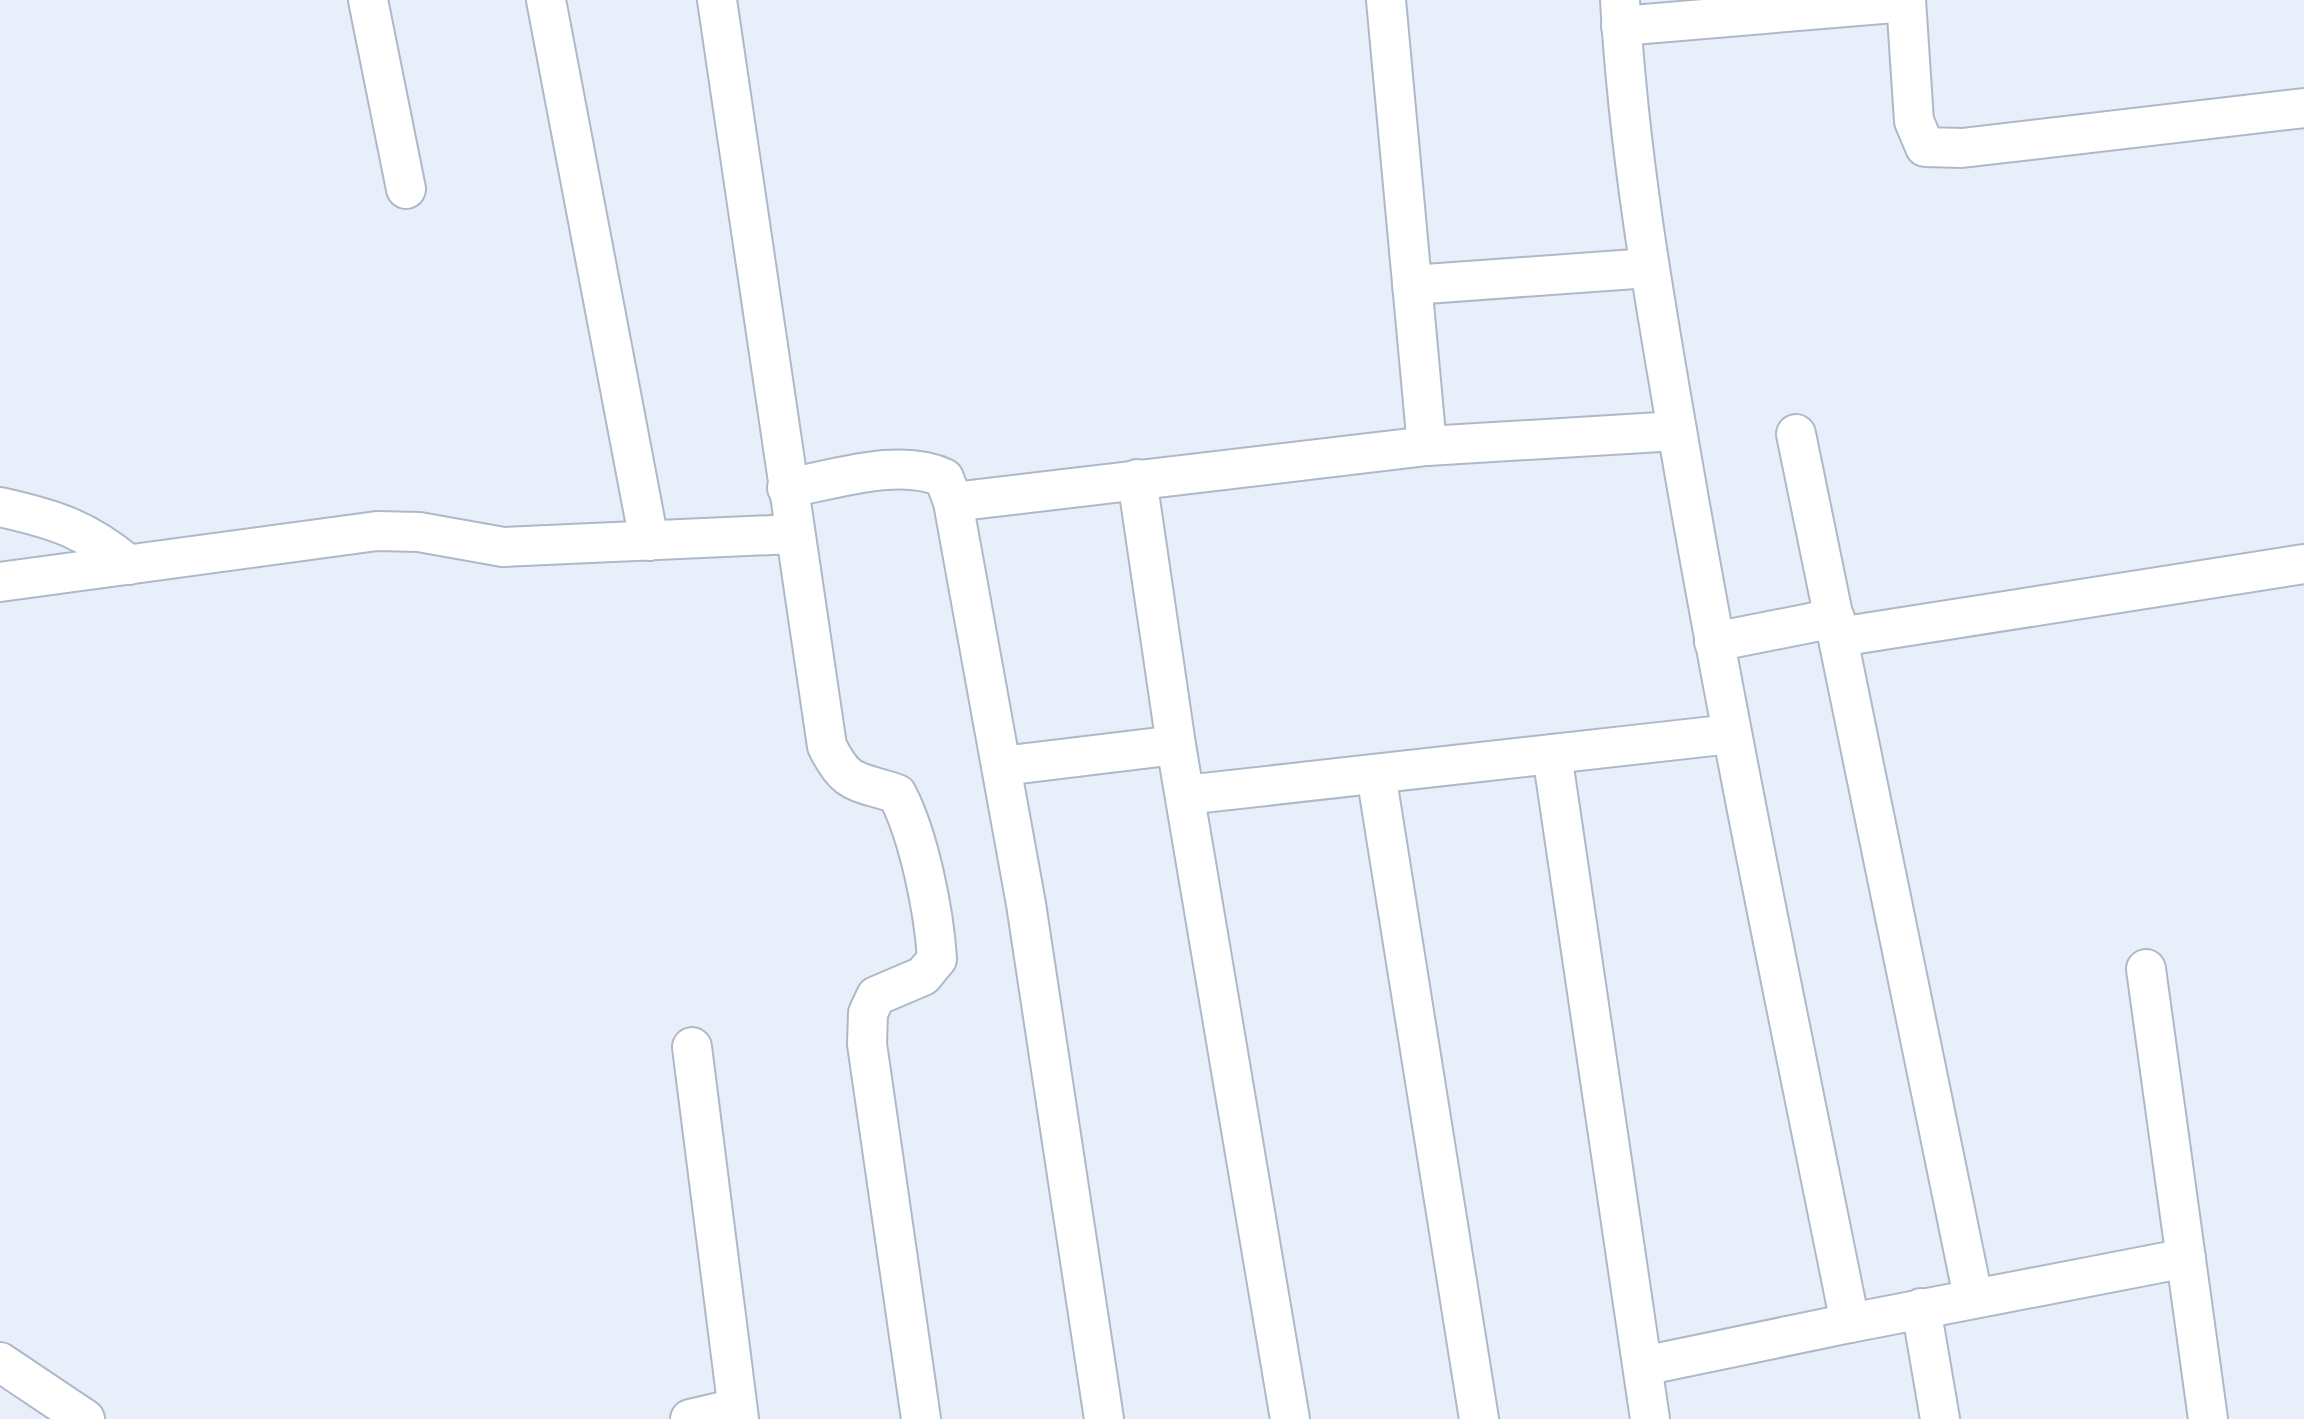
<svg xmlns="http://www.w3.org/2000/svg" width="2304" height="1419" font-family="'Work Sans',sans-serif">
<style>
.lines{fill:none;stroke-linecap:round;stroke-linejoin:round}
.minor-casing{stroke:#acbac8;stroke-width:42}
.minor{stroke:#fff;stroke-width:38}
</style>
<rect width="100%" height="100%" fill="#e8eefa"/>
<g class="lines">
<defs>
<g id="minor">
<polyline points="368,0 406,189"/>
<polyline points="546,0 649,541"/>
<path d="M717,0L827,746C847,787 857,780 897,794C919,836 934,911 937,959L923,976L876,996L868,1013L867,1044L921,1419"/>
<polyline points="1386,0 1427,446"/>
<path d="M1620,0C1629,164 1659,326 1687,488C1736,767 1794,1045 1850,1323L2186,1258"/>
<polyline points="1906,0 1914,121 1925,147 1962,148 2304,108"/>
<polyline points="1621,26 1906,2"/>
<polyline points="1412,285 1649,268"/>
<polyline points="1796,434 1973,1297"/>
<polyline points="1137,479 1176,745 1290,1419"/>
<path d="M787,488C834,480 901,457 944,478L953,502L1026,904L1104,1419"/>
<polyline points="953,502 1427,446 1677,431"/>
<path d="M0,507C54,519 86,529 129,565"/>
<polyline points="0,582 377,531 419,532 503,547 794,534"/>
<polyline points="1839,637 2304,564"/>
<polyline points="1714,642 1835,618"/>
<polyline points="1552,754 1650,1419"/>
<polyline points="1002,766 1176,745"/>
<polyline points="1376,774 1479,1419"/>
<polyline points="1185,795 1731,734"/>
<polyline points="2146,969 2208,1419"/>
<polyline points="692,1047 739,1419"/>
<polyline points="1921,1308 1940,1419"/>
<polyline points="0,1362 85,1419"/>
<polyline points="1643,1366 1850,1323"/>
<polyline points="690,1419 737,1408"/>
</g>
</defs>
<use href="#minor" class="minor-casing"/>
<use href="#minor" class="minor"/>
</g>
</svg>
